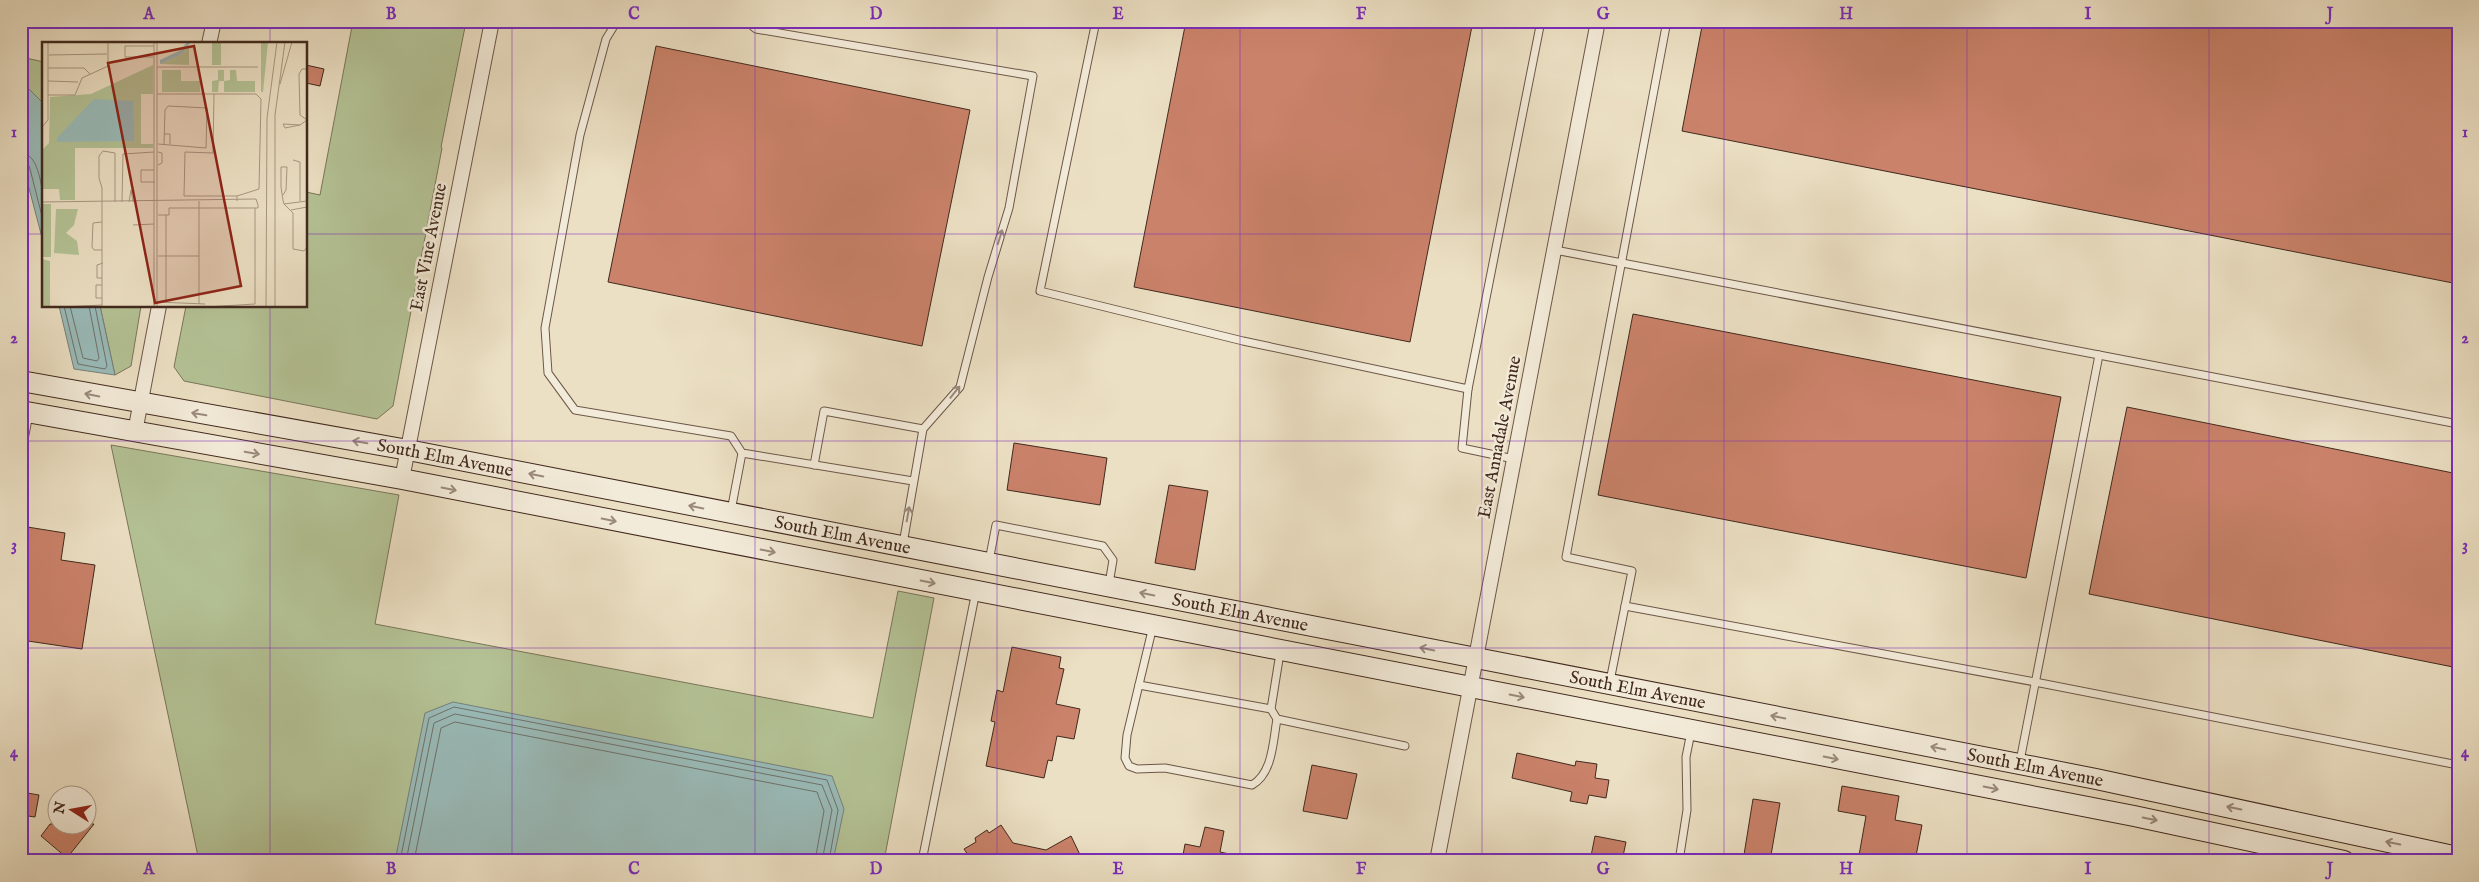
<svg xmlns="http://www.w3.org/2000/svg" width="2479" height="882" font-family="'IM FELL English',serif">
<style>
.green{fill:#b4c396;stroke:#7a765a}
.water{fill:#9abcba;stroke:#76817c}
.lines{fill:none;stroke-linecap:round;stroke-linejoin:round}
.shore{stroke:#6e726c;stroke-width:1}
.building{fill:#ca826a;stroke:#41291e}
.service-casing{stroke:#6c5748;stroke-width:9}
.minor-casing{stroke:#6c5748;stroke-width:16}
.secondary-casing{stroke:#41291e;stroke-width:22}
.service{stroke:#f3ebd9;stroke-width:7}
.minor{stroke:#f3ebd9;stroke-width:14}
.secondary{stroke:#f3ebd9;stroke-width:20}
.oneway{stroke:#9a8a7c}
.grid{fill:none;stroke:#7b2cbf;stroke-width:1;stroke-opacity:0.55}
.labels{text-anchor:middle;stroke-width:5;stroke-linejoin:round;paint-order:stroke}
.street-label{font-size:18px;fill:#41291e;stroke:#f3ebd9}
.inset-road{fill:none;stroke:#a89782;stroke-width:1}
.view{fill:#8f2418;fill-opacity:0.15;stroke:#8f2418;stroke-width:2.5}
.inset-edge{fill:none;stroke:#41291e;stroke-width:2.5}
.neatline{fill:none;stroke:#7b2cbf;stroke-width:2}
.grid-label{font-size:16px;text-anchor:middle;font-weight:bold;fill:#7b2cbf}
</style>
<rect width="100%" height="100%" fill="#ece0c4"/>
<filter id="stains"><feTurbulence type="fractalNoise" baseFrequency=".004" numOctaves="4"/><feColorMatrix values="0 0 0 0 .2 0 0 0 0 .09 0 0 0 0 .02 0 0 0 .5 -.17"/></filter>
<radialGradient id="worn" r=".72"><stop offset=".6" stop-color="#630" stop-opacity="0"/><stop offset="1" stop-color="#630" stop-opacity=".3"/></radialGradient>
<g class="green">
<polygon points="353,21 434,21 465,27 441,147 442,148 393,406 377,419 184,381 174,367 186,306 306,306 306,192 320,195"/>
<polygon points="21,57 44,62 44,104 21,81"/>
<polygon points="100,306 141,306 131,366 115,375"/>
<polygon points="111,445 399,495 375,624 873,718 898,591 934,598 884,861 199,861"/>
</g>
<g class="water">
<polygon points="21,81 44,104 44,245 21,158"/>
<polygon points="59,306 100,306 115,375 74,369"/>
<polygon points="453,702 832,776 844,809 833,861 395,861 425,713"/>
</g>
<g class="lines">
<g class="shore">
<path d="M21,153C39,154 40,183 44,198"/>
<polyline points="21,159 27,161 30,169 44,224"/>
<polyline points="64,306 78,364 105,369 107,366 95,306"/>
<polyline points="70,306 83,358 97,361 99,358 89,306"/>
<polyline points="400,861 429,718 454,707 827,780 838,810 829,861"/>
<polyline points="406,861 434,723 455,714 822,785 832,810 822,861"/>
<polyline points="414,861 441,728 455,722 817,792 824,811 815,861"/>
</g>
</g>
<g class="building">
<polygon points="1186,21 1473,21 1410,342 1134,287"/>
<polygon points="1703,21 2458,21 2458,284 1682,131"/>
<polygon points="656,46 970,110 922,346 608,282"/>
<polygon points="306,65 324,69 320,86 306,83"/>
<polygon points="1633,314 2061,397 2026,578 1598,495"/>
<polygon points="2127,407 2458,474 2458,668 2089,594"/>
<polygon points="1014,443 1107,458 1100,505 1007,490"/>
<polygon points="1169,485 1208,491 1195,570 1155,563"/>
<polygon points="21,526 65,533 61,560 95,565 82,649 21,640"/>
<polygon points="1012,647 1061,657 1059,668 1064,669 1056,704 1080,709 1074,739 1057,736 1052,761 1048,760 1044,778 986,766 995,722 991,721 997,690 1003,692"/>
<polygon points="1517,753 1575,766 1576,761 1597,764 1595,778 1609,780 1606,798 1589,795 1587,804 1570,801 1572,792 1512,778"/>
<polygon points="1312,765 1357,774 1347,819 1303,811"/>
<polygon points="1842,786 1899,796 1895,820 1922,825 1915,861 1858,861 1866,816 1838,811"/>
<polygon points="21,792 39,795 35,817 21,815"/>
<polygon points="1753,799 1780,803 1770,861 1743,861"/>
<polygon points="50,824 94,824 67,858 41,836"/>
<polygon points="1001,825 1013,843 1046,850 1071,836 1083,861 972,861 964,849 976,842 975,838 987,830 989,833"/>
<polygon points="1205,827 1224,831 1220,852 1234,855 1233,861 1182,861 1185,844 1200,847"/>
<polygon points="1595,836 1626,842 1622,861 1590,861"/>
</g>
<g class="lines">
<defs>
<g id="service">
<polyline points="617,21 606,39 580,135 545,328 548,373 575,410 731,436 742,453 913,481"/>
<polyline points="746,21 756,29 1033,76 1009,208 988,277 960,387 923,429 903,544"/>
<polyline points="1096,21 1040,291 1243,341 1468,389 1541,21"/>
<polyline points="1555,250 2099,355 2020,761"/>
<polyline points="2099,355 2458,424"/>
<polyline points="1468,389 1462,448 1514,459"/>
<polyline points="21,455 29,414"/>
<polyline points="814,465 824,411 923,429"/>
<polyline points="731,511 742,453"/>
<polyline points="989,561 996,525 1103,546 1113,560 1109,584"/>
<polyline points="1625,606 2035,682 2458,765"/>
<path d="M1153,626L1127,735L1125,758L1129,766L1137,769L1165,768L1252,785C1273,773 1273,741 1277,719L1271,709L1280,653"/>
<polyline points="1610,681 1632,571 1566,557 1667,21"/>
<polyline points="1139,685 1271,709"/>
<polyline points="1277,719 1405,746"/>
<polyline points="922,861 976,591"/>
<polyline points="1679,861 1687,810 1686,757 1691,732"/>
</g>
<g id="minor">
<polyline points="209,44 214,21"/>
<polyline points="135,432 159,306"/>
<polyline points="402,479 492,21"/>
<polyline points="1437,861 1598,21"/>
</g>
<g id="secondary">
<path id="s1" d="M21,381L408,450L1507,664L2096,779L2458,857"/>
<polyline points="21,411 402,479 2134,816 2344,861"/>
</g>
</defs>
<use href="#service" class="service-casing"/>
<use href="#minor" class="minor-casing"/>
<use href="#secondary" class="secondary-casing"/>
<use href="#service" class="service"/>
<use href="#minor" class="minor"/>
<use href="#secondary" class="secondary"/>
</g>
<defs><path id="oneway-shaft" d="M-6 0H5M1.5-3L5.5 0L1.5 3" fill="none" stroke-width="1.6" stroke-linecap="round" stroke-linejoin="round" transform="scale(1.25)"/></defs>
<g class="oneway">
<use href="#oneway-shaft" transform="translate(1000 237) rotate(-73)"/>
<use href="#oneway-shaft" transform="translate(955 392) rotate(-51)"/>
<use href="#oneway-shaft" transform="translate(92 395) rotate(-169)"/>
<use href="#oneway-shaft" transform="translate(199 414) rotate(-170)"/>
<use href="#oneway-shaft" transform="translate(360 442) rotate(-170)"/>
<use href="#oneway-shaft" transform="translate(252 453) rotate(10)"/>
<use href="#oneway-shaft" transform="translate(536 475) rotate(-169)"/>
<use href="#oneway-shaft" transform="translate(449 489) rotate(11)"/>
<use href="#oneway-shaft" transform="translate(696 507) rotate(-169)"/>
<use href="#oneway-shaft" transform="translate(908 514) rotate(-80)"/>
<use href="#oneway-shaft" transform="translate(609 520) rotate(11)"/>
<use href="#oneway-shaft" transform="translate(768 551) rotate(11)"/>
<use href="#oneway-shaft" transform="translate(928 582) rotate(11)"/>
<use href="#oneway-shaft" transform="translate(1147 594) rotate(-169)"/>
<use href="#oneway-shaft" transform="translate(1427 649) rotate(-169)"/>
<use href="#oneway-shaft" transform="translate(1517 696) rotate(11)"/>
<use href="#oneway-shaft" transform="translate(1778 717) rotate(-169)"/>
<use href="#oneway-shaft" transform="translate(1938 748) rotate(-169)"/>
<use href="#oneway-shaft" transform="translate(1831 758) rotate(11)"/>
<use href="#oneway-shaft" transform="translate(1991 788) rotate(11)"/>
<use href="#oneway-shaft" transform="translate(2234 808) rotate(-168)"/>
<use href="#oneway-shaft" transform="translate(2150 819) rotate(12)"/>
<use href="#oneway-shaft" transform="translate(2393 843) rotate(-168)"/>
</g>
<path class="grid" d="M270,21V44M512,21V861M755,21V861M997,21V861M1240,21V861M1482,21V861M1724,21V861M1967,21V861M2209,21V861M21,234H44M306,234H2458M270,306V861M21,441H2458M21,648H2458"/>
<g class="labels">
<g class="street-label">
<text transform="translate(428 247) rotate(-79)" y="6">East Vine Avenue</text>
<text transform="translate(1499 437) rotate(-79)" y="6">East Annadale Avenue</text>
<text dy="6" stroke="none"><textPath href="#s1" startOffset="431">South Elm Avenue</textPath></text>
<text dy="6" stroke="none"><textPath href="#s1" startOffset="836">South Elm Avenue</textPath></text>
<text dy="6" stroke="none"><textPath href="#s1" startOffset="1241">South Elm Avenue</textPath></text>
<text dy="6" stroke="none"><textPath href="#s1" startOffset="1646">South Elm Avenue</textPath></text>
<text dy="6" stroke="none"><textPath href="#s1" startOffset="2051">South Elm Avenue</textPath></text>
</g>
</g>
<g transform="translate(42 42)">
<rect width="265" height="265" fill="#ece0c4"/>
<path d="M170,0H179V23H170ZM219,0H226L221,50H219ZM147,4V23L118,22L140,12ZM111,23V52H99V102H111V106H33V158H18L17,147H0V108L7,101L8,55L49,52ZM120,28H139V39H158V50H120ZM176,28H182V39L188,38V28H194L195,39H213V50H182V39H177L176,50H170V39L176,38ZM0,162H9V215H0ZM14,167H36L32,183L24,191L35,199L37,213L12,211ZM0,217L8,219V265H0Z" fill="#b4c396"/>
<path d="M145,0H149L140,12L118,22V18L139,8ZM52,57L91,59L92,99L15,100V96Z" fill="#9abcba"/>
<path class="inset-road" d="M7,13L65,12M111,15H83V4H112M115,25H216M6,26H42L48,32M6,39L36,40M238,42L250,0M115,52H214L219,57L217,147L195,154V159M172,52L171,111L143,110L142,154H195M6,53H33L40,36L66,24V0M265,78L258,73L257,32L260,27H265M258,83L243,86L241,82L258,83L265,78M0,85L6,78V0M122,92H128V102M116,102L164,106L165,66L126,64L123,68L122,102M116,110L120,111V121L116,123M251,118L258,120V159M112,128H99V140H113M241,153L244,148L245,125H239V145L241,158L242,162L251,171V207L262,209L265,205M0,160L214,157L216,163V166H127V173H116M80,160L81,112L112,110M87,160L89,148L91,160M242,162L265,159M249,168L265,165V200M124,173V261M60,180L51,181L50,205L52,208H60M91,183L112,182M116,214H157V159M157,214V262M60,236H55V223L61,221M60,256H54V243H60M115,260L163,262M21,265L60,263M60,265V146L57,136V114L61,109L73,111V160M112,265V0M115,265V0M163,265L213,262V166M224,265L225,76L235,0M233,265V73L243,0"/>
<path class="view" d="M152,4L199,244L113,261L66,21Z"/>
<rect width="265" height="265" class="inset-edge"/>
</g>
<rect width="2479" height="882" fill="none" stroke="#ece0c4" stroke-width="55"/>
<g transform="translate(72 810) rotate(281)"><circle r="24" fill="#f3ebd9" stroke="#ac9d8e"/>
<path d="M0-4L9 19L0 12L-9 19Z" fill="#8f2418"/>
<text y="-8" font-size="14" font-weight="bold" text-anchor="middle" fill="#41291e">N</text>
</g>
<rect x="28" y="28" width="2424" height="826" class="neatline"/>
<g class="grid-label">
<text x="149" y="19">A</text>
<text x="391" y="19">B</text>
<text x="634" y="19">C</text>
<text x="876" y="19">D</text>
<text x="1118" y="19">E</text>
<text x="1361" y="19">F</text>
<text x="1603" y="19">G</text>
<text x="1846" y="19">H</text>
<text x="2088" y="19">I</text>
<text x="2330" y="19">J</text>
<text x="14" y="137">1</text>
<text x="2465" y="137">1</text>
<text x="14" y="343">2</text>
<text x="2465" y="343">2</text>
<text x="14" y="550">3</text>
<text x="2465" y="550">3</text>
<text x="14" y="757">4</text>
<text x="2465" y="757">4</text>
<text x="149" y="874">A</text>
<text x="391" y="874">B</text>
<text x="634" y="874">C</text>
<text x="876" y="874">D</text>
<text x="1118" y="874">E</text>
<text x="1361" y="874">F</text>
<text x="1603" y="874">G</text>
<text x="1846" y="874">H</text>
<text x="2088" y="874">I</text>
<text x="2330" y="874">J</text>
</g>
<rect width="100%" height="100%" filter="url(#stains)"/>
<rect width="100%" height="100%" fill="url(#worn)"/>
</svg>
